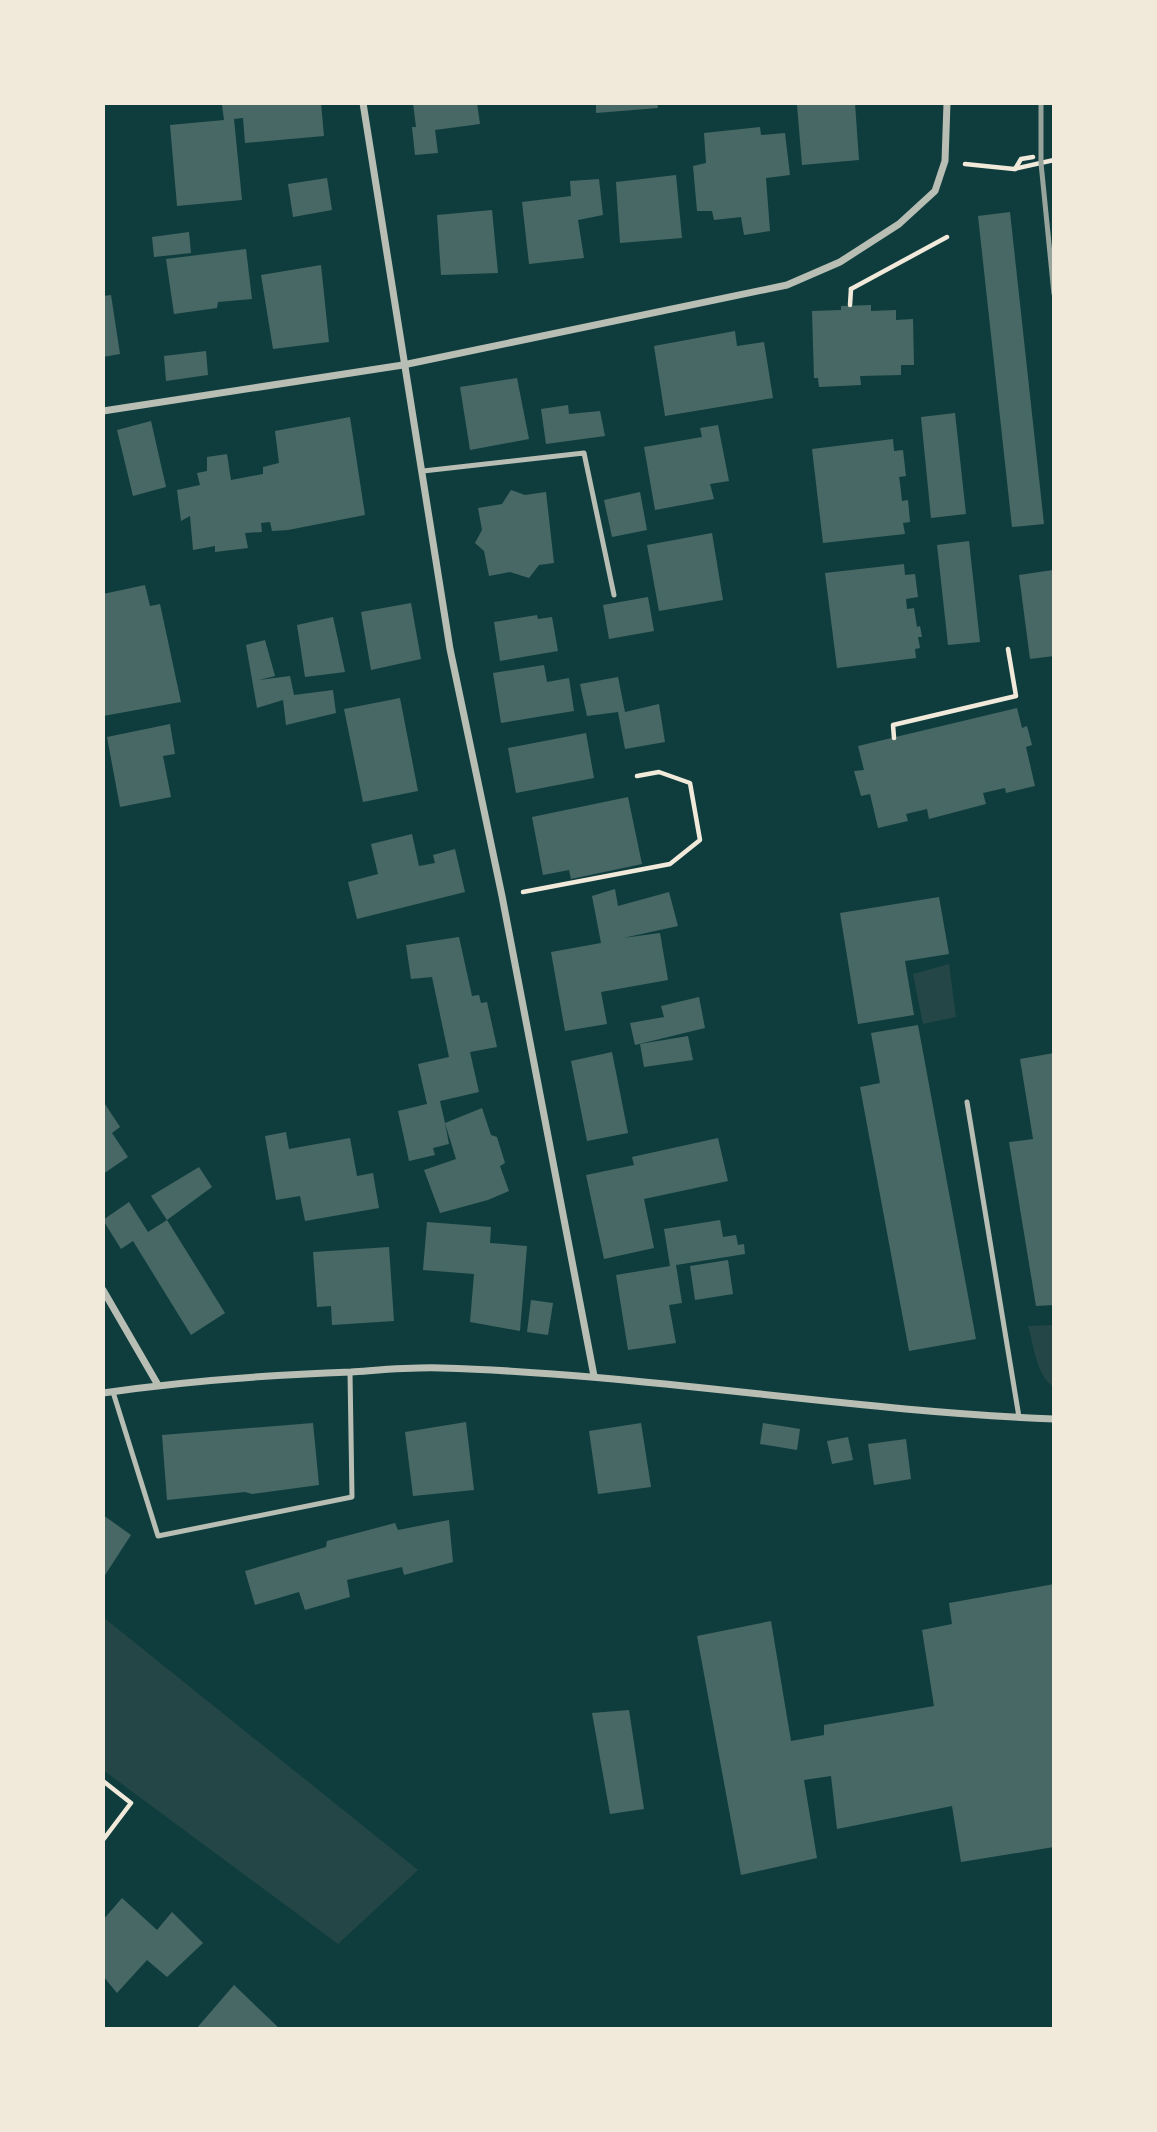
<svg xmlns="http://www.w3.org/2000/svg" width="1157" height="2132" font-family="Lato,sans-serif">
<style>
.green{fill:#244646}
.building{fill:#486865}
.lines{fill:none;stroke-linecap:round;stroke-linejoin:round}
.path{stroke:#f1e9da;stroke-width:4.5}
.service{stroke:#b8beb3;stroke-width:5}
.minor{stroke:#b8beb3;stroke-width:7}
.rail{stroke:#97a49c;stroke-width:5}
</style>
<rect width="100%" height="100%" fill="#0f3d3e"/>
<g class="green">
<polygon points="949,964 956,1017 923,1024 913,974"/>
<path d="M1054,1325V1387C1036,1376 1034,1345 1028,1326Z"/>
<polygon points="103,1617 418,1870 338,1944 103,1770"/>
</g>
<g class="building">
<polygon points="241,103 321,103 324,136 245,143 243,118 234,119 242,200 177,206 170,125 224,120 222,105"/>
<polygon points="413,103 477,103 480,124 435,130 438,153 415,155 412,127 416,127"/>
<polygon points="596,103 657,103 658,108 596,113"/>
<polygon points="820,103 855,103 859,160 802,165 797,105"/>
<polygon points="760,127 761,135 785,133 790,175 766,178 770,231 744,235 741,217 714,220 712,211 697,211 693,166 706,163 704,133"/>
<polygon points="676,175 682,238 620,243 616,182"/>
<polygon points="327,178 332,210 293,217 288,184"/>
<polygon points="599,179 603,215 578,220 584,258 529,264 522,202 571,196 570,181"/>
<polygon points="492,210 498,273 441,275 437,215"/>
<polygon points="1010,212 1044,524 1012,527 978,216"/>
<polygon points="189,232 191,253 154,257 152,237"/>
<polygon points="246,249 252,299 218,302 217,308 174,314 166,259"/>
<polygon points="321,265 329,342 273,349 261,275"/>
<polygon points="111,295 120,354 103,357 103,296"/>
<polygon points="871,305 871,311 896,310 896,320 913,319 914,365 901,365 901,375 860,376 861,385 819,387 818,378 814,378 812,311 841,310 841,306"/>
<polygon points="735,331 737,346 764,342 773,398 665,416 654,346"/>
<polygon points="206,351 208,375 166,381 164,356"/>
<polygon points="517,378 529,439 470,450 460,387"/>
<polygon points="568,405 569,414 600,411 605,436 546,444 541,409"/>
<polygon points="955,413 966,514 931,518 921,417"/>
<polygon points="350,417 365,515 288,530 272,531 270,522 261,523 262,532 245,533 248,548 215,552 215,546 193,550 190,516 181,521 177,490 200,485 197,473 207,471 207,457 227,454 231,480 263,474 263,467 279,463 275,431"/>
<polygon points="151,421 166,487 133,496 117,430"/>
<polygon points="718,425 729,481 710,484 714,499 655,510 644,447 702,437 700,428"/>
<polygon points="893,439 894,451 903,450 906,476 899,477 900,483 902,501 908,500 910,522 903,523 905,534 823,543 812,449"/>
<polygon points="511,490 525,495 546,492 554,563 539,565 529,578 510,572 489,576 484,551 475,543 482,530 478,508 502,504"/>
<polygon points="640,492 647,530 612,537 604,500"/>
<polygon points="712,533 723,600 659,611 647,545"/>
<polygon points="969,541 980,642 948,645 937,545"/>
<polygon points="904,564 905,575 915,574 918,597 906,599 907,609 914,608 917,627 920,626 922,637 918,637 920,648 915,649 916,658 837,668 825,573"/>
<polygon points="1053,570 1054,656 1030,659 1019,575"/>
<polygon points="145,585 150,606 160,604 181,702 103,716 103,594"/>
<polygon points="648,597 654,631 609,639 603,605"/>
<polygon points="411,603 421,659 371,670 361,612"/>
<polygon points="537,615 538,619 552,617 558,651 500,661 494,622"/>
<polygon points="333,617 345,672 305,677 297,625"/>
<polygon points="265,640 275,676 259,680 290,676 294,695 333,690 336,713 286,725 283,700 257,708 246,645"/>
<polygon points="544,665 547,682 569,678 574,711 501,723 493,673"/>
<polygon points="618,677 625,712 659,704 665,742 625,749 618,712 587,716 580,684"/>
<polygon points="400,698 418,791 363,802 344,709"/>
<polygon points="1017,708 1022,728 1027,726 1032,745 1026,747 1035,786 1006,793 1005,788 983,793 986,804 929,819 927,809 906,814 908,821 878,828 870,794 861,796 854,771 864,770 858,746"/>
<polygon points="170,724 175,754 163,756 171,797 120,807 107,737"/>
<polygon points="586,733 594,778 516,793 508,748"/>
<polygon points="628,797 642,864 571,879 569,870 543,875 532,817"/>
<polygon points="412,834 419,866 435,863 433,855 455,849 465,892 357,919 348,882 378,874 371,844"/>
<polygon points="615,889 618,906 669,892 678,926 623,938 660,933 668,980 601,992 607,1024 565,1031 551,952 601,943 592,896"/>
<polygon points="939,897 949,954 905,961 914,1015 858,1024 840,913"/>
<polygon points="459,937 472,996 479,995 481,1003 487,1002 497,1047 470,1052 479,1092 440,1101 445,1123 482,1108 491,1135 497,1137 505,1163 500,1166 509,1191 488,1200 440,1213 424,1170 456,1159 445,1123 449,1144 433,1148 435,1155 409,1161 398,1111 427,1104 418,1064 449,1057 432,977 411,979 406,945"/>
<polygon points="699,997 705,1028 635,1045 630,1023 664,1017 661,1006"/>
<polygon points="918,1025 976,1339 909,1351 860,1087 880,1083 871,1033"/>
<polygon points="688,1036 693,1060 644,1067 640,1044"/>
<polygon points="612,1052 628,1133 587,1141 571,1061"/>
<polygon points="1054,1053 1054,1305 1036,1306 1009,1142 1033,1139 1020,1059"/>
<polygon points="103,1101 120,1127 112,1133 128,1157 103,1174"/>
<polygon points="286,1132 289,1149 350,1138 357,1176 373,1173 379,1208 305,1221 300,1196 276,1200 265,1136"/>
<polygon points="718,1138 728,1181 644,1199 654,1248 604,1259 586,1175 634,1165 632,1157"/>
<polygon points="199,1167 212,1187 167,1220 151,1196"/>
<polygon points="129,1202 148,1232 167,1220 225,1313 191,1335 133,1241 121,1249 103,1220"/>
<polygon points="720,1220 723,1237 736,1235 738,1245 744,1244 745,1254 676,1265 682,1303 669,1305 676,1343 628,1350 616,1275 670,1266 664,1229"/>
<polygon points="427,1222 491,1227 490,1243 527,1246 520,1331 470,1322 474,1274 423,1270"/>
<polygon points="389,1247 394,1321 332,1325 331,1306 317,1307 313,1252"/>
<polygon points="728,1260 733,1294 695,1300 690,1266"/>
<polygon points="531,1300 553,1303 548,1335 527,1332"/>
<polygon points="466,1422 474,1490 413,1496 405,1432"/>
<polygon points="313,1423 319,1485 252,1494 245,1492 167,1500 162,1435"/>
<polygon points="641,1423 651,1487 598,1494 589,1431"/>
<polygon points="763,1423 800,1429 797,1450 760,1444"/>
<polygon points="848,1437 853,1460 832,1464 827,1441"/>
<polygon points="906,1439 911,1479 874,1485 868,1444"/>
<polygon points="103,1515 131,1535 105,1575 103,1574"/>
<polygon points="449,1520 453,1562 404,1575 402,1567 347,1580 350,1597 305,1610 299,1592 255,1605 245,1571 326,1547 327,1541 395,1523 398,1530"/>
<polygon points="1054,1584 1054,1847 961,1862 952,1806 837,1829 831,1776 804,1780 817,1858 741,1875 697,1636 771,1621 791,1741 824,1735 824,1725 934,1706 922,1630 952,1624 949,1603"/>
<polygon points="629,1710 644,1809 610,1814 592,1713"/>
<polygon points="122,1898 157,1930 172,1912 203,1943 167,1977 147,1960 117,1993 103,1976 103,1920"/>
<polygon points="234,1985 280,2029 196,2029"/>
</g>
<g class="lines">
<g class="path">
<polyline points="965,164 1014,169 1054,160"/>
<polyline points="1015,169 1021,159 1033,157"/>
<polyline points="851,289 947,237"/>
<polyline points="850,305 851,289"/>
<polyline points="894,738 893,725 1016,696 1008,649"/>
<polyline points="523,892 670,864 700,840 690,783 659,772 637,776"/>
<polyline points="103,1781 131,1803 103,1840"/>
</g>
<g class="service">
<polyline points="423,471 584,453 614,595"/>
<polyline points="967,1102 1019,1417"/>
<polyline points="113,1392 158,1536 352,1497 350,1372"/>
</g>
<g class="minor">
<polyline points="363,103 450,649 502,896 594,1376"/>
<polyline points="103,411 403,365 787,285 840,262 899,224 935,191 945,161 947,103"/>
<polyline points="103,1290 158,1385"/>
<path d="M103,1393C185,1381 268,1375 351,1372C381,1370 411,1367 441,1368C646,1374 849,1411 1054,1419"/>
</g>
<polyline class="rail" points="1041,103 1041,163 1054,294"/>
</g>
<rect width="1157" height="2132" fill="none" stroke="#f1e9da" stroke-width="210"/>
</svg>
